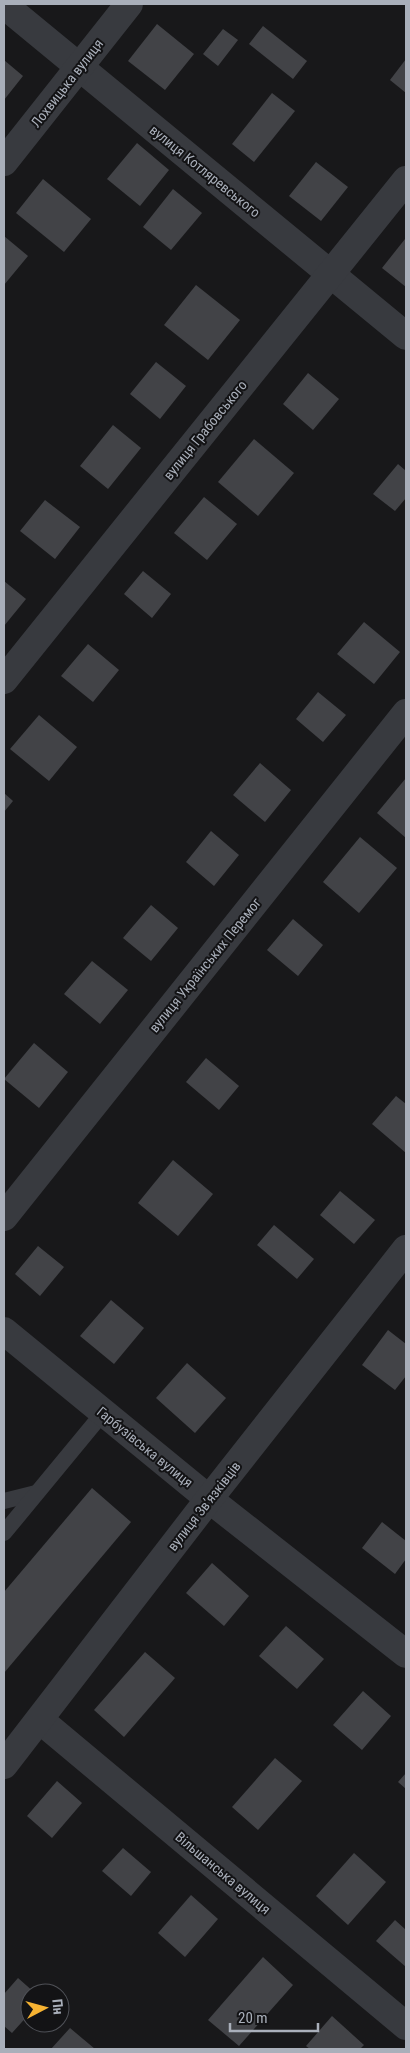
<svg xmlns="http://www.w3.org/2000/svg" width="410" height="2053" font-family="'Roboto Condensed',sans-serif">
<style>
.building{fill:#424347}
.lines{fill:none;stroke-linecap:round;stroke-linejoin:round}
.service{stroke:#383a3f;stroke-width:16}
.minor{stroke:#383a3f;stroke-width:28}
.labels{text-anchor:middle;stroke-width:4;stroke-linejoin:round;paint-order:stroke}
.street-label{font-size:14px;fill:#a9afba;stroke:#131315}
</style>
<rect width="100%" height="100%" fill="#18181a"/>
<g class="building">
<polygon points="157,24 194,54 165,90 128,61"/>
<polygon points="263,26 307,61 293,79 249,44"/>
<polygon points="223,29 238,40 218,66 203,54"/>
<polygon points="406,59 406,93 390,80"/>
<polygon points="4,60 23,76 4,100"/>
<polygon points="272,93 295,111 254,162 232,144"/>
<polygon points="137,143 169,170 140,206 107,179"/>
<polygon points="316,162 348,187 321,221 289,196"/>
<polygon points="43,179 91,219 64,252 16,213"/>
<polygon points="173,189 202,213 171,250 143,227"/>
<polygon points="4,236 28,256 4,285"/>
<polygon points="405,239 406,240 406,287 382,268"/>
<polygon points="196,285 240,320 208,360 164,325"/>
<polygon points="156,362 186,386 160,419 130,394"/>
<polygon points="308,373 339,399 313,430 283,404"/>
<polygon points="113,425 141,448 108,489 80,466"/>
<polygon points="254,439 294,473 258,516 218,482"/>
<polygon points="398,464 406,471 406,498 395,511 373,494"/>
<polygon points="204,497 237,524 207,560 174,533"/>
<polygon points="45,500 80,527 55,559 20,531"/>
<polygon points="143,571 171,594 152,618 124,594"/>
<polygon points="4,581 26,599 4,626"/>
<polygon points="364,622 400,652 374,684 337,654"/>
<polygon points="88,644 119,670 93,702 61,676"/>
<polygon points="318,692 346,715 323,742 296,719"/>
<polygon points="39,715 77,747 49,781 10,749"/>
<polygon points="260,763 291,790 265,822 233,795"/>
<polygon points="406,778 406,838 377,813"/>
<polygon points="4,793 13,801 4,812"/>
<polygon points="211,831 239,855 214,886 186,862"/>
<polygon points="360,837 397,868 359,913 323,882"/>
<polygon points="151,905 178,928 151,961 123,938"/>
<polygon points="293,919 323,945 298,976 267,950"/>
<polygon points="92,961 128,990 100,1024 64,994"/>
<polygon points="34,1043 68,1072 39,1108 4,1079"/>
<polygon points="206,1058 239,1086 219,1110 186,1082"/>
<polygon points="396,1096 406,1104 406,1153 372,1124"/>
<polygon points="173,1160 213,1194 178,1236 138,1203"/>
<polygon points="340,1191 375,1220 354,1244 320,1215"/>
<polygon points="274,1225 314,1259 297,1279 257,1245"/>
<polygon points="38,1246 64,1267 40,1296 15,1274"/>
<polygon points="111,1300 144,1328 114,1364 80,1336"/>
<polygon points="388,1330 406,1344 406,1376 395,1390 362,1365"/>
<polygon points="187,1363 226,1398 195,1433 156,1398"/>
<polygon points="92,1488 131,1522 4,1673 4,1592"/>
<polygon points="382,1522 406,1541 406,1559 395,1574 362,1548"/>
<polygon points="212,1563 249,1596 224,1626 186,1593"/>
<polygon points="286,1626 324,1659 297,1689 259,1656"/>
<polygon points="145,1652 175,1678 124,1737 94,1710"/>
<polygon points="363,1691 391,1716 362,1750 333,1725"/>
<polygon points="275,1758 302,1781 258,1830 232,1807"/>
<polygon points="406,1773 406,1789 398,1782"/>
<polygon points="57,1781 82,1803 52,1838 27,1816"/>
<polygon points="123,1848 151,1872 131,1896 102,1871"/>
<polygon points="354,1853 386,1882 348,1925 316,1896"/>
<polygon points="191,1895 218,1919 185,1957 158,1933"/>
<polygon points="395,1920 406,1930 406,1967 376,1941"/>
<polygon points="263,1957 293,1985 239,2046 208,2020"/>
<polygon points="18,1978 35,1993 30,1993 30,2013 12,2033 4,2026 4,1994"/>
<polygon points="332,2016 364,2045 360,2049 310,2049 306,2046"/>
<polygon points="70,2028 95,2049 51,2049"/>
</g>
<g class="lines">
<g class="service">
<polyline points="4,1501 36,1493"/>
<polyline points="4,1533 103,1413"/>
</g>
<g class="minor">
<polyline points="4,5 406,336"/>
<polyline points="4,162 129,4"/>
<polyline points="4,680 406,180"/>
<polyline points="4,1217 406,713"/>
<polyline points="4,1331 209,1499 406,1654"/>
<polyline points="40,1720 406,2026"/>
<polyline points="4,1765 209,1499 406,1249"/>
</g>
</g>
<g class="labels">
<g class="street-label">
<text transform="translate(67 83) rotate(-52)" y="5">Лохвицька вулиця</text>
<text transform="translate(205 171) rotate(39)" y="5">вулиця Котляревського</text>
<text transform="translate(205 430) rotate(-51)" y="5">вулиця Грабовського</text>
<text transform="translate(205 965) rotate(-51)" y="5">вулиця Українських Перемог</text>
<text transform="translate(145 1447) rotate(39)" y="5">Гарбузівська вулиця</text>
<text transform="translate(204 1506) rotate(-52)" y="5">вулиця Звʼязківців</text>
<text transform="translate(223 1873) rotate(40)" y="5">Вільшанська вулиця</text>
</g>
</g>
<rect width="410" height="2053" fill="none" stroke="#a9afba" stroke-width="10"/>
<g transform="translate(45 2008) rotate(84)"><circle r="24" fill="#131315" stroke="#4f5157"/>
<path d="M0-4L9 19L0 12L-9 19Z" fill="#f7b332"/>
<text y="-8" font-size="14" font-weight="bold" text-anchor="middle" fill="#a9afba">Пн</text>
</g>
<path d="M230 2023v8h88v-8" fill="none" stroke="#a9afba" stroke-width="2.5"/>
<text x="238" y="2023" font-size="15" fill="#a9afba" stroke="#131315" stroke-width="4" paint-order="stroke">20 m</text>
</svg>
